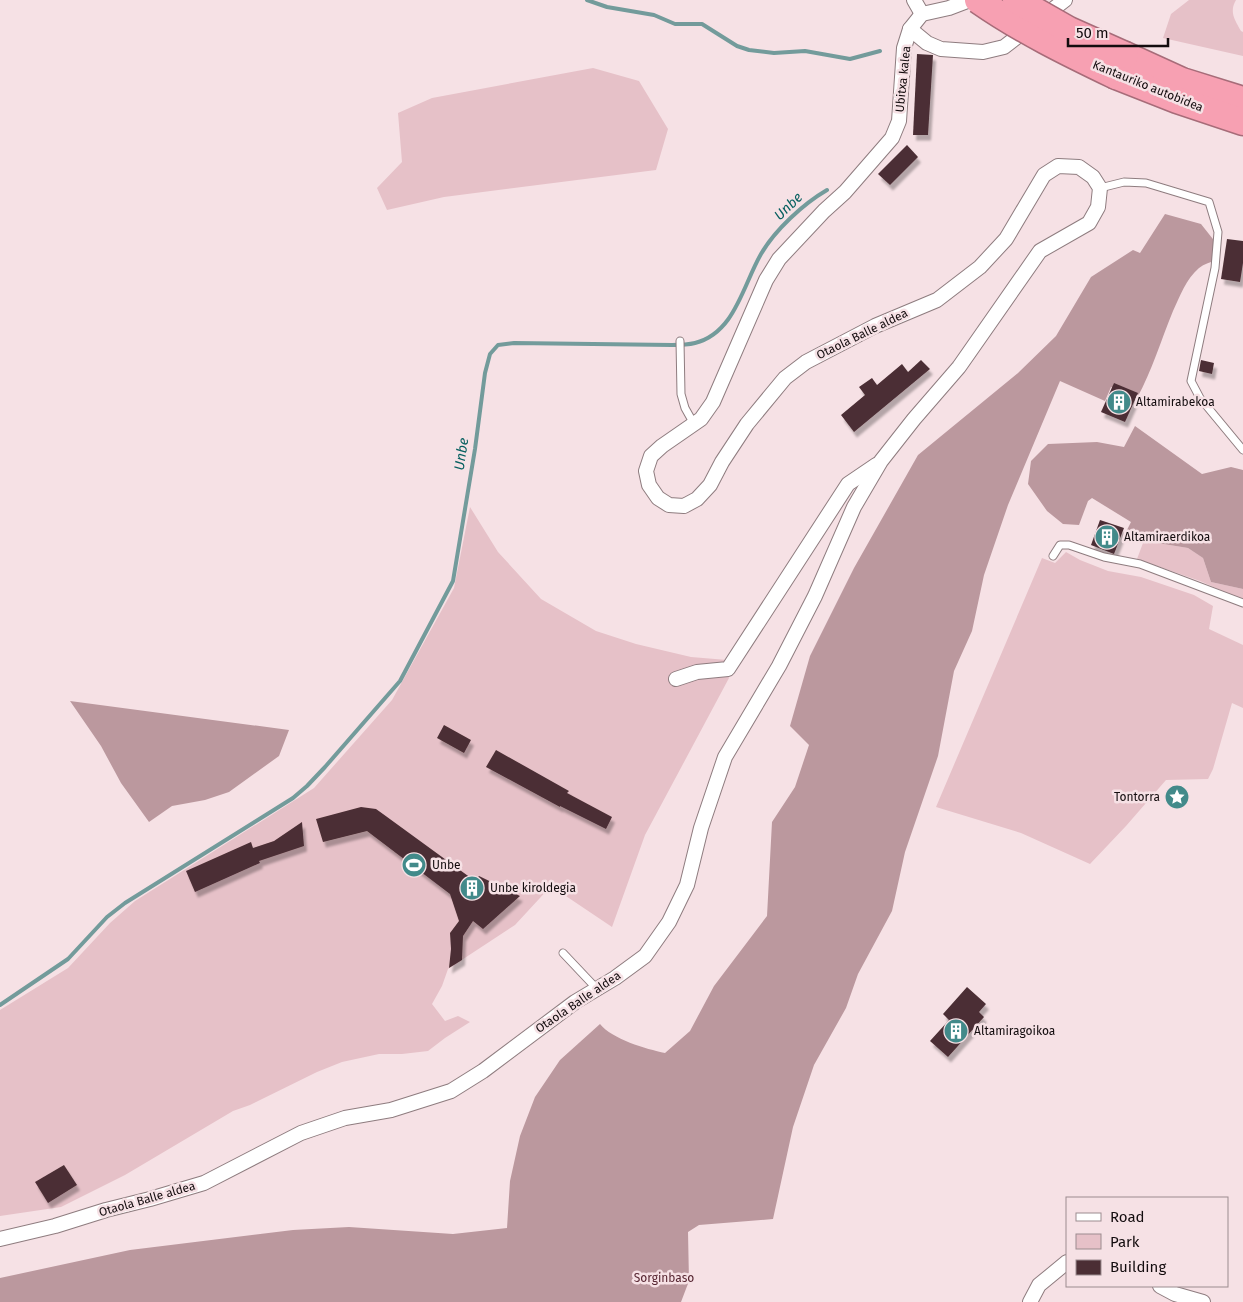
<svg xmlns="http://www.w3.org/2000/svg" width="1243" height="1302" font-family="'Fira Sans',sans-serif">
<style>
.green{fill:#e6c1c8}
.forest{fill:#bb989e}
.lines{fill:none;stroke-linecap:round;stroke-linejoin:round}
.stream{stroke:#739b9b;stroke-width:4}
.building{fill:#4b2e34;filter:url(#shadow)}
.service-casing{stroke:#8e7c7f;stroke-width:9}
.minor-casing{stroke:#8e7c7f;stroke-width:16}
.motorway-casing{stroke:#a76c79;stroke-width:29}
.service{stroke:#fff;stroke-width:7}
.minor{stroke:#fff;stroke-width:14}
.motorway{stroke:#f7a0b2;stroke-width:26}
.motorway-bridge-casing{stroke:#a76c79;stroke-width:29;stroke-linecap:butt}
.motorway-bridge{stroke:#f7a0b2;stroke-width:26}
.labels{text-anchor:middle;stroke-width:5;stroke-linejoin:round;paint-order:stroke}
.street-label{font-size:12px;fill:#130c0e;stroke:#f6e1e5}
.poi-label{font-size:12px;fill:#130c0e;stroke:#f6e1e5;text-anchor:start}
.park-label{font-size:12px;fill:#582733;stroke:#f6e1e5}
.water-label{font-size:14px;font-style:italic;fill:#086060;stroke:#f6e1e5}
</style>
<defs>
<filter id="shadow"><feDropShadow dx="3" dy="5.5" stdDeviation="1" flood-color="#0004"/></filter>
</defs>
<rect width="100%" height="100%" fill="#f6e1e5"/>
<g class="green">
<path d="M1189,0H1236C1229,12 1235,20 1241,31L1243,32V56L1163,38L1171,14Z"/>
<polygon points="593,68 639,81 668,129 656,170 444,197 387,210 377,188 402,162 398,113 432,98"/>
<polygon points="470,507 498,552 541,599 596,631 636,644 691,657 727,660 729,678 645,835 612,927 551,886 515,925 448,969 442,986 432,1004 445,1021 458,1016 470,1022 445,1038 428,1051 402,1054 379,1054 342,1062 317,1072 250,1105 233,1111 125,1175 61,1207 0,1216 0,1010 68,968 110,923 135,901 314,788 392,700 454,588"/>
<polygon points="1145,541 1188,548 1203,558 1211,582 1243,589 1243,600 1200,581 1137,559 1143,543"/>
<polygon points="1066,552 1080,560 1108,571 1141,577 1194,595 1213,606 1209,629 1243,645 1243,708 1232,703 1213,769 1208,779 1166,780 1126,826 1090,864 1021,833 936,807 1042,558 1055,563"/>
</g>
<g class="forest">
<path d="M1165,214L1201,224L1220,248L1217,260C1211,262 1204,264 1199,268C1186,279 1180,296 1173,311C1161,340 1152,371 1137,398L1111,387L1105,401L1060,381L1008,505L984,575L972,631L954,671L938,756L905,852L892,911L858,974L846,1008L814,1065L793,1127L773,1219L699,1225L688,1232L689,1281L681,1302H0V1278L130,1250L293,1230L349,1227L453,1234L507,1228L510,1181L520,1136L535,1097L560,1060L600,1024C612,1039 646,1049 665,1053L690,1031L714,986L767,916L772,822L795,787L809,745L790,726L810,656L854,568L918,455L1018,373L1056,336L1091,277L1133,250L1140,253Z"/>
<polygon points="1135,426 1202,474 1231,467 1243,470 1243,589 1211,582 1203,558 1188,548 1145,541 1127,530 1131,522 1092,498 1088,501 1079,525 1063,524 1047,511 1028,484 1031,461 1048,444 1097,442 1124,447"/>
<polygon points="70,701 289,730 279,756 229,792 205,800 172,806 149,822 121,783 101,746"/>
</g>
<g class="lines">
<g class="stream">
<polyline points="587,0 607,7 654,15 675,24 702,24 737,46 749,50 774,53 805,51 850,59 880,51"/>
<path d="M0,1005L68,959L107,917L125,903L293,798L307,786L325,767L400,681L453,581L475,449L485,373L490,354L498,345L514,343L672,345C679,345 687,345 695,343C735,333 743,285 761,254C775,230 803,204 827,190"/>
</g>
</g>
<g class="building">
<polygon points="917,54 933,55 928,135 913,135"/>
<polygon points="907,145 918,157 890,185 878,174"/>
<polygon points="1227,239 1243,241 1243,263 1240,282 1221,279"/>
<polygon points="921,360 930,369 854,432 841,415 865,395 859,387 872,378 877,385 902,364 908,372"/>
<polygon points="1201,360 1214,363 1212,374 1199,371"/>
<polygon points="1114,383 1138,393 1125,422 1101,412"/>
<polygon points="1100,520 1124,528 1114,554 1091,545"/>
<polygon points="444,725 471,740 464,753 437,738"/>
<polygon points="496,750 569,791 567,793 612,817 606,829 560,806 560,807 486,767"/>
<polygon points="361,807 376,809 383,814 475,881 479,876 520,896 483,929 473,921 463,936 462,960 449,968 451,949 450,933 459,921 450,894 367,831 323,842 316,819"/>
<polygon points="302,822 304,846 259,861 260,863 195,892 186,871 251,842 253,848 274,841"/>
<polygon points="967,987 986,1004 979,1012 984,1017 948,1057 930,1041 949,1020 943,1014"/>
<polygon points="64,1165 77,1185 48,1203 35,1182"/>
</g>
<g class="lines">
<defs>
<g id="service">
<polyline points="1100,188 1124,182 1146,183 1209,202 1218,232 1215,268 1191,381 1200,398 1243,450"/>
<polyline points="680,341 681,394 685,408 694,424"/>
<polyline points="1053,556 1060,545 1069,545 1104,557 1140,564 1243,603"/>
<polyline points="563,953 597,989"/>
</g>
<g id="minor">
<polyline points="914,0 922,14"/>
<polyline points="910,29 927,43 941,49 983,52 1004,47 1065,0"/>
<polyline points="676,679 697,672 728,669 848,484 876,465"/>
<polyline points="0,1239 55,1226 106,1210 150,1199 204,1183 301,1133 345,1118 391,1110 451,1091 483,1071 575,1002 615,978 645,956 669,922 687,885 701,828 725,757 779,666 815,596 854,507 881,461 914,419 959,367 1040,251 1089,223 1098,207 1100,188 1093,177 1079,167 1058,166 1044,175 1006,239 980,267 937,300 875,326 806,362 785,378 747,424 722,462 710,485 697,499 684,506 669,505 658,498 649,485 646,471 651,456 662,446 701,419 713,402 766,280 779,259 824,211 845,192 892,138 899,121 904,48 910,29 922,14 949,8 970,0"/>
<polyline points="1160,1286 1175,1294 1203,1302"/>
<polyline points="1030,1302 1039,1285 1067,1262"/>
</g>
<g id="motorway">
<polyline points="1125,55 1182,81 1243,100"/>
<polyline points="1116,76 1177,100 1243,122"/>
</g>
</defs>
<use href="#service" class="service-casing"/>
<use href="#minor" class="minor-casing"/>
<use href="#motorway" class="motorway-casing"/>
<use href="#service" class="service"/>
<use href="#minor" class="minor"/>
<use href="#motorway" class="motorway"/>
<defs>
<g id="motorway-bridge">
<path d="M978,0C1021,30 1068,53 1116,76"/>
<polyline points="1016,0 1069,30 1125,55"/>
</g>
</defs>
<use href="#motorway-bridge" class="motorway-bridge-casing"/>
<use href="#motorway-bridge" class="motorway-bridge"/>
</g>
<defs>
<symbol id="building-disc" viewBox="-11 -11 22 22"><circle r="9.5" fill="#428a8a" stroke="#f6e1e5"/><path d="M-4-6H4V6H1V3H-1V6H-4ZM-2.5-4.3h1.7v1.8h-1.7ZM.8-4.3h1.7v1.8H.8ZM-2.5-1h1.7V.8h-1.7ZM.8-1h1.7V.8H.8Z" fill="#fff"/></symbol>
<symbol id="sight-disc" viewBox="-11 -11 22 22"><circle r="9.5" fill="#428a8a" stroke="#f6e1e5"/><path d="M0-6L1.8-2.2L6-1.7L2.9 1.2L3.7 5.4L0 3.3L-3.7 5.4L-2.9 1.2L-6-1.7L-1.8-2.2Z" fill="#fff"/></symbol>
<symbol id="stadium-disc" viewBox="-11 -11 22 22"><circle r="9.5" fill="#428a8a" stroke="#f6e1e5"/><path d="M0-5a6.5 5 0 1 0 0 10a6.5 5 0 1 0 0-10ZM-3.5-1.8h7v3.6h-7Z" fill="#fff"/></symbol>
</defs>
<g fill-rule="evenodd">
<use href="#building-disc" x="1105" y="388" width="28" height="28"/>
<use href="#building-disc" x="1093" y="523" width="28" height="28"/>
<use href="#sight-disc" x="1163" y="783" width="28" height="28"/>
<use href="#stadium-disc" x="400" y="851" width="28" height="28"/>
<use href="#building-disc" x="458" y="874" width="28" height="28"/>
<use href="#building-disc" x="942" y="1017" width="28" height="28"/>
</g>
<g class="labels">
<g class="street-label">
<text transform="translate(903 79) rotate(-84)" y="4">Ubitxa kalea</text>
<text transform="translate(1148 86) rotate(22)" y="4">Kantauriko autobidea</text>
<text transform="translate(862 334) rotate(-26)" y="4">Otaola Balle aldea</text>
<text transform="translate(578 1002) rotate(-34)" y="4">Otaola Balle aldea</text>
<text transform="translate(147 1199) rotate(-16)" y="4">Otaola Balle aldea</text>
</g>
<g class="poi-label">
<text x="1136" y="406">Altamirabekoa</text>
<text x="1124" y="541">Altamiraerdikoa</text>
<text x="1160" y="801" text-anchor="end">Tontorra</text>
<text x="432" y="869">Unbe</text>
<text x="490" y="892">Unbe kiroldegia</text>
<text x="974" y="1035">Altamiragoikoa</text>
</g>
<g class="park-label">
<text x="664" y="1282">Sorginbaso</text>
</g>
<g class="water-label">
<text transform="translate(788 206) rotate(-44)" y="5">Unbe</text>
<text transform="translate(461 454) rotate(-81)" y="5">Unbe</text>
</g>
</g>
<rect x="1066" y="1197" width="162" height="90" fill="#f6e1e5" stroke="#9b8c8f"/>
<rect x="1076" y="1213" width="25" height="8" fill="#ffffff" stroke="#9b8c8f"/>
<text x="1110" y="1222" font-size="15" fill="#130c0e">Road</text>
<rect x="1076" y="1234" width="25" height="15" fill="#e6c1c8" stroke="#9b8c8f"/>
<text x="1110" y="1247" font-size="15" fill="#130c0e">Park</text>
<rect x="1076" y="1260" width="25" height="15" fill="#4b2e34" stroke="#9b8c8f"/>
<text x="1110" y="1272" font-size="15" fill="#130c0e">Building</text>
<path d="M1068 38v8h100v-8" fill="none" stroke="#130c0e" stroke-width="2.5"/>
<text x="1076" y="38" font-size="15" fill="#130c0e" stroke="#f6e1e5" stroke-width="4" paint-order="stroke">50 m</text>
</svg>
